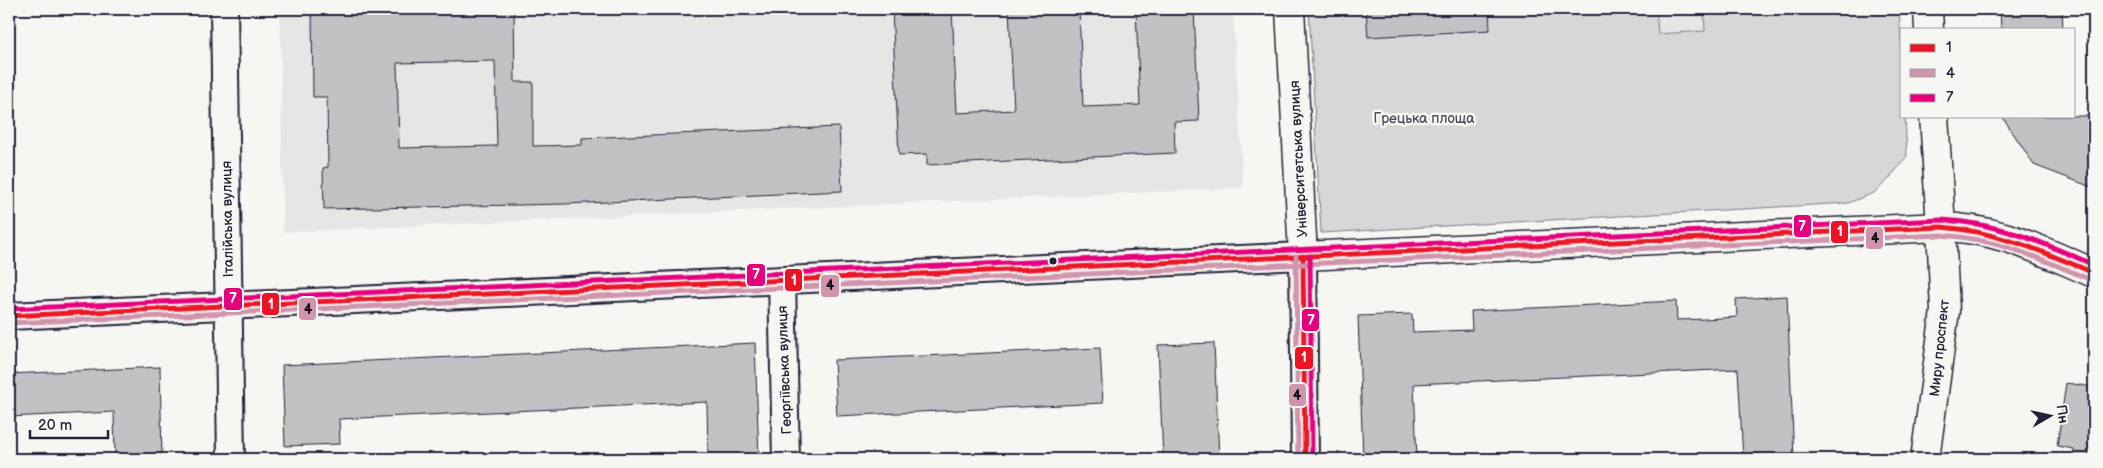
<svg xmlns="http://www.w3.org/2000/svg" width="2103" height="468" font-family="'Balsamiq Sans',sans-serif">
<style>
.built{fill:#e6e6e4}
.green{fill:#d7d7d7;stroke:#7c7c89}
.building{fill:#c2c2c4;stroke:#22223b;fill-rule:evenodd}
.lines{fill:none;stroke-linecap:round;stroke-linejoin:round}
.minor-casing{stroke:#22223b;stroke-width:30}
.major-casing{stroke:#22223b;stroke-width:31}
.highway-casing{stroke:#22223b;stroke-width:31}
.minor{stroke:#f6f6f2;stroke-width:26}
.major{stroke:#f6f6f2;stroke-width:28}
.highway{stroke:#f6f6f2;stroke-width:28}
.bus-1-casing{stroke:#f6f6f2;stroke-width:9}
.bus-2-casing{stroke:#f6f6f2;stroke-width:9}
.bus-3-casing{stroke:#f6f6f2;stroke-width:9}
.bus-1{stroke:#eb1325;stroke-width:5}
.bus-2{stroke:#d094ac;stroke-width:5}
.bus-3{stroke:#e5007d;stroke-width:5}
.bus-dot{fill:#22223b;stroke:#f6f6f2;stroke-width:2}
.labels{text-anchor:middle;stroke-width:5;stroke-linejoin:round;paint-order:stroke}
.park-label{font-size:14px;fill:#4f4f62;stroke:#f6f6f2}
.street-label{font-size:14px;fill:#22223b;stroke:#f6f6f2}
.line-badge{stroke:#f6f6f2;stroke-width:2}
.badge-label{font-size:14px;text-anchor:middle;font-weight:bold;fill:#fff}
.pale-badge-label{font-size:14px;text-anchor:middle;font-weight:bold;fill:#111}
</style>
<rect width="100%" height="100%" fill="#f6f6f2"/>
<filter id="ink" filterUnits="userSpaceOnUse"><feTurbulence type="fractalNoise" baseFrequency=".02" numOctaves="2"/><feDisplacementMap in="SourceGraphic" scale="10" xChannelSelector="R" yChannelSelector="G"/><feConvolveMatrix kernelMatrix="1 2 1 2 8 2 1 2 1" color-interpolation-filters="sRGB"/></filter>
<g filter="url(#ink)">
<g class="built">
<polygon points="280,9 1233,9 1243,188 283,232"/>
<polygon points="1656,9 1704,9 1705,31 1658,34"/>
</g>
<polygon class="green" points="1309,9 1656,9 1658,34 1705,31 1704,9 1899,9 1902,58 1902,116 1905,116 1907,156 1889,179 1874,193 1848,203 1321,233"/>
<g class="building">
<path d="M312,9H514L515,82H533V146L582,145V138L839,127L842,191L565,204L324,209L323,168L328,167L327,97H313ZM495,61L497,146L399,148L397,63Z"/>
<polygon points="892,9 952,9 957,113 1014,110 1009,9 1079,9 1083,107 1140,105 1136,9 1194,9 1199,121 1174,122 1175,153 927,165 927,154 899,155"/>
<polygon points="1366,9 1489,9 1490,30 1368,37"/>
<polygon points="2000,9 2062,9 2063,29 2001,29"/>
<polygon points="2002,116 2087,116 2094,121 2094,188 2034,165"/>
<polygon points="1787,296 1794,459 1743,459 1738,369 1414,384 1417,459 1363,459 1358,316 1412,314 1413,332 1472,330 1471,311 1676,301 1677,320 1705,319 1737,317 1736,299"/>
<polygon points="755,343 759,459 708,459 707,402 339,419 340,444 285,446 282,365"/>
<polygon points="1214,343 1219,459 1163,459 1158,345"/>
<polygon points="1100,348 1103,403 837,416 834,360"/>
<polygon points="160,367 162,459 115,459 114,412 9,417 9,374"/>
<polygon points="2066,383 2094,387 2094,459 2073,459 2074,449 2057,446"/>
</g>
<g class="lines">
<defs>
<g id="minor">
<polyline points="224,9 231,459"/>
<polyline points="782,280 786,459"/>
<polyline points="9,316 1303,256 1305,459"/>
</g>
<polyline id="major" points="1290,9 1303,256 1941,227 1945,311 1925,459"/>
<g id="highway">
<polyline points="1928,9 1929,29"/>
<path d="M1934,116L1941,227C2000,228 2041,251 2094,273"/>
</g>
</defs>
<use href="#minor" class="minor-casing"/>
<use href="#major" class="major-casing"/>
<use href="#highway" class="highway-casing"/>
<use href="#minor" class="minor"/>
<use href="#major" class="major"/>
<use href="#highway" class="highway"/>
<defs>
<g id="bus-1">
<polyline points="1303,256 1305,459"/>
<path d="M9,316L1941,227C1996,231 2044,252 2094,273"/>
</g>
<g id="bus-2">
<polyline points="1296,256 1298,459"/>
<path d="M9,323L1941,235C1995,238 2042,259 2091,280"/>
</g>
<g id="bus-3">
<polyline points="1310,256 1312,459"/>
<path d="M9,309L1941,220C1996,222 2044,243 2094,265"/>
</g>
</defs>
<use href="#bus-1" class="bus-1-casing"/>
<use href="#bus-2" class="bus-2-casing"/>
<use href="#bus-3" class="bus-3-casing"/>
<use href="#bus-1" class="bus-1"/>
<use href="#bus-2" class="bus-2"/>
<use href="#bus-3" class="bus-3"/>
</g>
</g>
<circle class="bus-dot" cx="1053" cy="261" r="4.5"/>
<g class="labels">
<g class="park-label">
<text x="1424" y="123">Грецька площа</text>
</g>
<g class="street-label">
<text transform="translate(1298 159) rotate(-93)" y="5">Університетська вулиця</text>
<text transform="translate(227 219) rotate(-91)" y="5">Італійська вулиця</text>
<text transform="translate(1939 348) rotate(-84)" y="5">Миру проспект</text>
<text transform="translate(784 370) rotate(-92)" y="5">Георгіївська вулиця</text>
</g>
</g>
<g class="line-badge">
<rect x="1793" y="214" width="19" height="24" rx="5" fill="#e5007d"/>
<rect x="1830" y="220" width="19" height="24" rx="5" fill="#eb1325"/>
<rect x="1865" y="226" width="19" height="24" rx="5" fill="#d094ac"/>
<rect x="746" y="263" width="20" height="24" rx="5" fill="#e5007d"/>
<rect x="784" y="268" width="19" height="24" rx="5" fill="#eb1325"/>
<rect x="820" y="274" width="20" height="24" rx="5" fill="#d094ac"/>
<rect x="223" y="287" width="20" height="24" rx="5" fill="#e5007d"/>
<rect x="261" y="292" width="19" height="24" rx="5" fill="#eb1325"/>
<rect x="298" y="297" width="19" height="24" rx="5" fill="#d094ac"/>
<rect x="1301" y="308" width="19" height="24" rx="5" fill="#e5007d"/>
<rect x="1294" y="346" width="20" height="24" rx="5" fill="#eb1325"/>
<rect x="1288" y="383" width="19" height="24" rx="5" fill="#d094ac"/>
</g>
<g class="badge-label">
<text x="1802" y="231">7</text>
<text x="1840" y="236">1</text>
<text x="756" y="279">7</text>
<text x="794" y="285">1</text>
<text x="233" y="303">7</text>
<text x="271" y="309">1</text>
<text x="1311" y="325">7</text>
<text x="1304" y="362">1</text>
</g>
<g class="pale-badge-label">
<text x="1875" y="243">4</text>
<text x="830" y="290">4</text>
<text x="308" y="314">4</text>
<text x="1297" y="400">4</text>
</g>
<rect width="2103" height="468" fill="none" stroke="#f6f6f2" stroke-width="30"/>
<rect x="15" y="15" width="2073" height="438" fill="none" stroke="#22223b" stroke-width="2" filter="url(#ink)"/>
<rect x="1900" y="28" width="175" height="90" fill="#f6f6f2" stroke="#a1a1a9"/>
<rect x="1910" y="44" width="25" height="8" fill="#eb1325" stroke="#a1a1a9"/>
<text x="1946" y="52" font-size="15" fill="#22223b">1</text>
<rect x="1910" y="69" width="25" height="8" fill="#d094ac" stroke="#a1a1a9"/>
<text x="1946" y="78" font-size="15" fill="#22223b">4</text>
<rect x="1910" y="94" width="25" height="8" fill="#e5007d" stroke="#a1a1a9"/>
<text x="1946" y="102" font-size="15" fill="#22223b">7</text>
<g transform="translate(2050 416) rotate(81)" stroke="#f6f6f2" stroke-width="4" paint-order="stroke">
<path d="M0-4L9 19L0 12L-9 19Z" fill="#22223b"/>
<text y="-8" font-size="14" font-weight="bold" text-anchor="middle" fill="#22223b">Пн</text>
</g>
<path d="M30 430v8h78v-8" fill="none" stroke="#22223b" stroke-width="2.5"/>
<text x="38" y="430" font-size="15" fill="#22223b" stroke="#f6f6f2" stroke-width="4" paint-order="stroke">20 m</text>
</svg>
